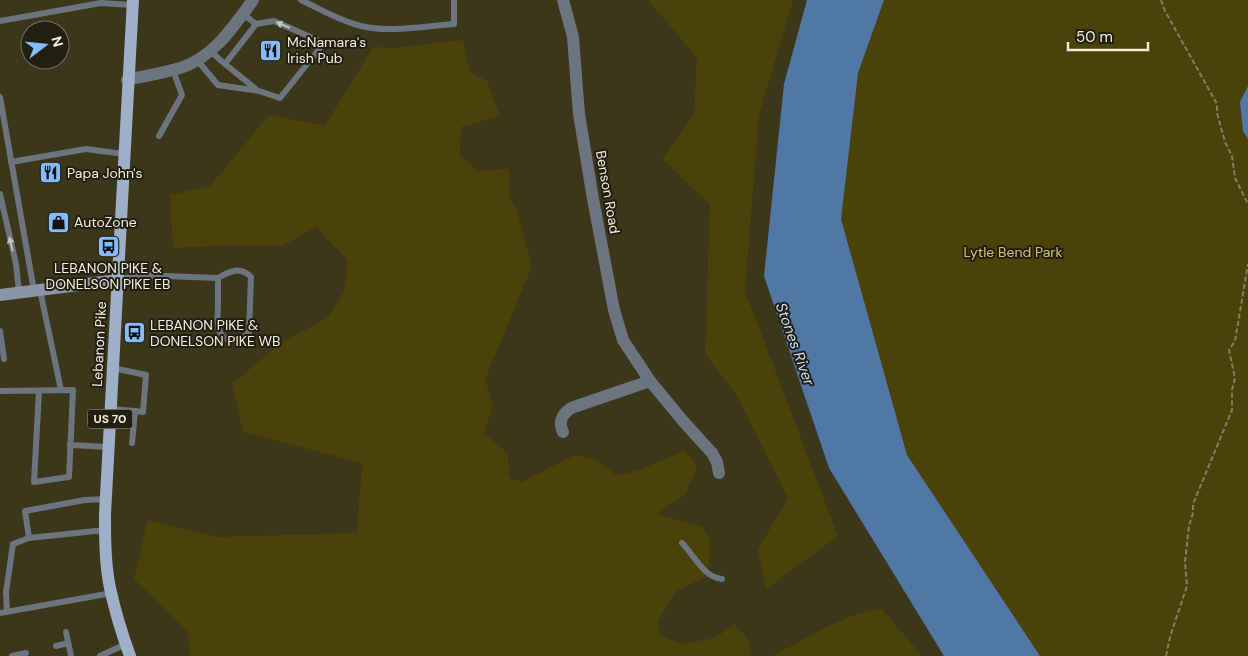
<svg xmlns="http://www.w3.org/2000/svg" width="1248" height="656" font-family="'DM Sans',sans-serif">
<style>
.green{fill:#4b4209}
.water{fill:#5077a6}
.lines{fill:none;stroke-linecap:round;stroke-linejoin:round}
.path{stroke:#827e65;stroke-width:2;stroke-dasharray:5 2.5;stroke-linecap:butt}
.service{stroke:#6b747f;stroke-width:6}
.minor{stroke:#6b747f;stroke-width:12}
.secondary{stroke:#8896a8;stroke-width:12}
.primary{stroke:#9eb0c7;stroke-width:12}
.oneway{fill:#c2c3bc}
.labels{text-anchor:middle;stroke-width:4;stroke-linejoin:round;paint-order:stroke}
.shield{fill:#211e12;stroke:#b3b0a0;stroke-width:1}
.shield-label{font-size:12px;font-weight:bold;fill:#f1eedd}
.poi-label{font-size:14px;fill:#f1eedd;stroke:#211e12;text-anchor:start}
.street-label{font-size:14px;fill:#f1eedd;stroke:#211e12}
.park-label{font-size:14px;fill:#d5c568;stroke:#211e12}
.water-label{font-size:15px;font-style:italic;fill:#c7defb;stroke:#211e12}
</style>
<rect width="100%" height="100%" fill="#3c371a"/>
<g class="green">
<polygon points="648,0 793,0 759,115 745,291 838,536 766,589 758,549 788,498 736,394 705,354 710,204 662,159 694,114 697,58"/>
<polygon points="820,0 1248,0 1248,656 955,656 786,125"/>
<polygon points="463,40 470,72 487,81 500,116 461,127 460,156 478,171 509,169 510,197 517,211 532,266 485,379 493,406 484,433 508,454 509,478 522,482 575,455 598,461 617,476 645,468 684,450 697,465 686,494 656,514 703,527 711,540 708,576 676,591 657,623 661,636 681,644 715,638 735,624 749,641 751,656 190,656 188,632 134,579 148,520 217,537 357,533 362,463 243,432 232,384 281,343 327,318 344,292 348,260 316,227 282,246 228,245 173,248 170,195 210,186 269,115 325,126 373,47 394,48"/>
<path d="M882,609L922,656H772C808,639 842,613 882,609Z"/>
</g>
<g class="water">
<polygon points="807,0 884,0 858,73 841,219 907,455 1040,656 944,656 829,468 764,276 784,84"/>
<polygon points="1248,86 1248,139 1243,131 1240,102"/>
</g>
<g class="lines">
<g class="path">
<polyline points="1161,0 1165,11 1217,104 1217,113 1225,142 1232,156 1235,178 1248,204"/>
<polyline points="1166,656 1170,637 1187,586 1185,562 1189,526 1193,513 1193,504 1232,410 1232,390 1235,378 1229,350 1235,341 1248,264"/>
</g>
<g class="service">
<path d="M301,0C320,9 340,21 361,26C388,33 426,26 454,24V0"/>
<polyline points="0,21 101,3 132,5"/>
<polyline points="210,51 225,64 256,24"/>
<polyline points="197,60 218,85 259,91 280,98 324,43 274,21 256,24 243,14"/>
<polyline points="225,64 257,90"/>
<polyline points="0,97 34,291"/>
<polyline points="159,136 182,95 173,70"/>
<polyline points="11,162 86,149 124,154"/>
<polyline points="0,194 16,264 19,292"/>
<path d="M118,280L138,275L218,278C230,271 240,266 251,277L249,332L240,341C215,342 217,325 218,306C218,297 218,287 218,278"/>
<polyline points="40,290 61,390"/>
<polyline points="0,331 4,359"/>
<polyline points="113,368 146,375 143,412 135,411 132,443"/>
<polyline points="0,391 73,390 69,477 34,482 39,391"/>
<polyline points="111,409 135,411"/>
<polyline points="70,445 109,447"/>
<polyline points="105,530 29,538 25,511 85,500 106,499"/>
<path d="M682,543C695,556 703,577 722,579"/>
<polyline points="7,612 6,592 13,544 29,538"/>
<polyline points="0,613 112,593"/>
<polyline points="66,632 71,656"/>
<polyline points="56,646 68,643"/>
<polyline points="12,656 26,653"/>
<polyline points="100,656 126,644"/>
</g>
<g class="minor">
<polyline points="563,0 573,37 579,114 593,199 614,310 623,340 650,381 683,421 712,453 717,462 719,473"/>
<path d="M127,80C145,76 163,73 180,68C213,58 234,26 253,0"/>
<path d="M563,432C558,421 562,415 571,408L650,381"/>
</g>
<polyline class="secondary" points="0,295 118,280"/>
<path class="primary" d="M130,656C122,634 115,611 110,588C105,564 105,538 105,514L133,0"/>
</g>
<defs><path id="oneway-solid" d="M-6-.8H1V-3.2L6.5 0L1 3.2V.8H-6Z" transform="scale(1.25)"/></defs>
<g class="oneway">
<use href="#oneway-solid" transform="translate(283 25) rotate(-157)"/>
<use href="#oneway-solid" transform="translate(11 244) rotate(-103)"/>
</g>
<defs>
<symbol id="restaurant-square" viewBox="-11 -11 22 22"><rect x="-9" y="-9" width="18" height="18" rx="4" fill="#86bbfb" stroke="#211e12"/><path d="M-5-6h1v4h1v-4h1v4h1v-4h1v5L-1.5 .5V6h-2V.5L-5-1ZM5-6V6H3V1.5H1.5Q1.5-4 5-6Z" fill="#111"/></symbol>
<symbol id="shop-square" viewBox="-11 -11 22 22"><rect x="-9" y="-9" width="18" height="18" rx="4" fill="#86bbfb" stroke="#211e12"/><path d="M-5-2.5h2.3a2.7 3.5 0 0 1 5.4 0H5L5.5 6h-11ZM-1.5-2.5h3a1.5 2.3 0 0 0-3 0Z" fill="#111"/></symbol>
<symbol id="bus-square" viewBox="-11 -11 22 22"><rect x="-9" y="-9" width="18" height="18" rx="4" fill="#86bbfb" stroke="#211e12"/><path d="M-5-6H5V4H4V6H2V4H-2V6H-4V4H-5ZM-3.5-4V0h7V-4ZM-3.5 1.2v1.5H-2V1.2ZM2 1.2v1.5H3.5V1.2Z" fill="#111"/></symbol>
</defs>
<g fill-rule="evenodd">
<use href="#restaurant-square" x="258" y="38" width="25" height="25"/>
<use href="#restaurant-square" x="38" y="160" width="25" height="25"/>
<use href="#shop-square" x="46" y="210" width="25" height="25"/>
<use href="#bus-square" x="96" y="234" width="25" height="25"/>
<use href="#bus-square" x="122" y="320" width="25" height="25"/>
</g>
<g class="labels">
<rect class="shield" x="87.5" y="409.5" width="45" height="19" rx="4"/>
<g class="shield-label">
<text x="110" y="423">US 70</text>
</g>
<g class="poi-label">
<text x="287" y="47">McNamara's<tspan x="287" dy="16">Irish Pub</tspan></text>
<text x="67" y="178">Papa John's</text>
<text x="74" y="227">AutoZone</text>
<text x="108" y="273" text-anchor="middle">LEBANON PIKE &amp;<tspan x="108" dy="16">DONELSON PIKE EB</tspan></text>
<text x="150" y="330">LEBANON PIKE &amp;<tspan x="150" dy="16">DONELSON PIKE WB</tspan></text>
</g>
<g class="street-label">
<text transform="translate(608 192) rotate(80)" y="5">Benson Road</text>
<text transform="translate(99 344) rotate(-87)" y="5">Lebanon Pike</text>
</g>
<g class="park-label">
<text x="1013" y="257">Lytle Bend Park</text>
</g>
<g class="water-label">
<text transform="translate(795 344) rotate(70)" y="5">Stones River</text>
</g>
</g>
<g transform="translate(45 45) rotate(74)"><circle r="24" fill="#211e12" stroke="#747163"/>
<path d="M0-4L9 19L0 12L-9 19Z" fill="#86bbfb"/>
<text y="-8" font-size="14" font-weight="bold" text-anchor="middle" fill="#f1eedd">N</text>
</g>
<path d="M1068 42v8h80v-8" fill="none" stroke="#f1eedd" stroke-width="2.5"/>
<text x="1076" y="42" font-size="15" fill="#f1eedd" stroke="#211e12" stroke-width="4" paint-order="stroke">50 m</text>
</svg>
